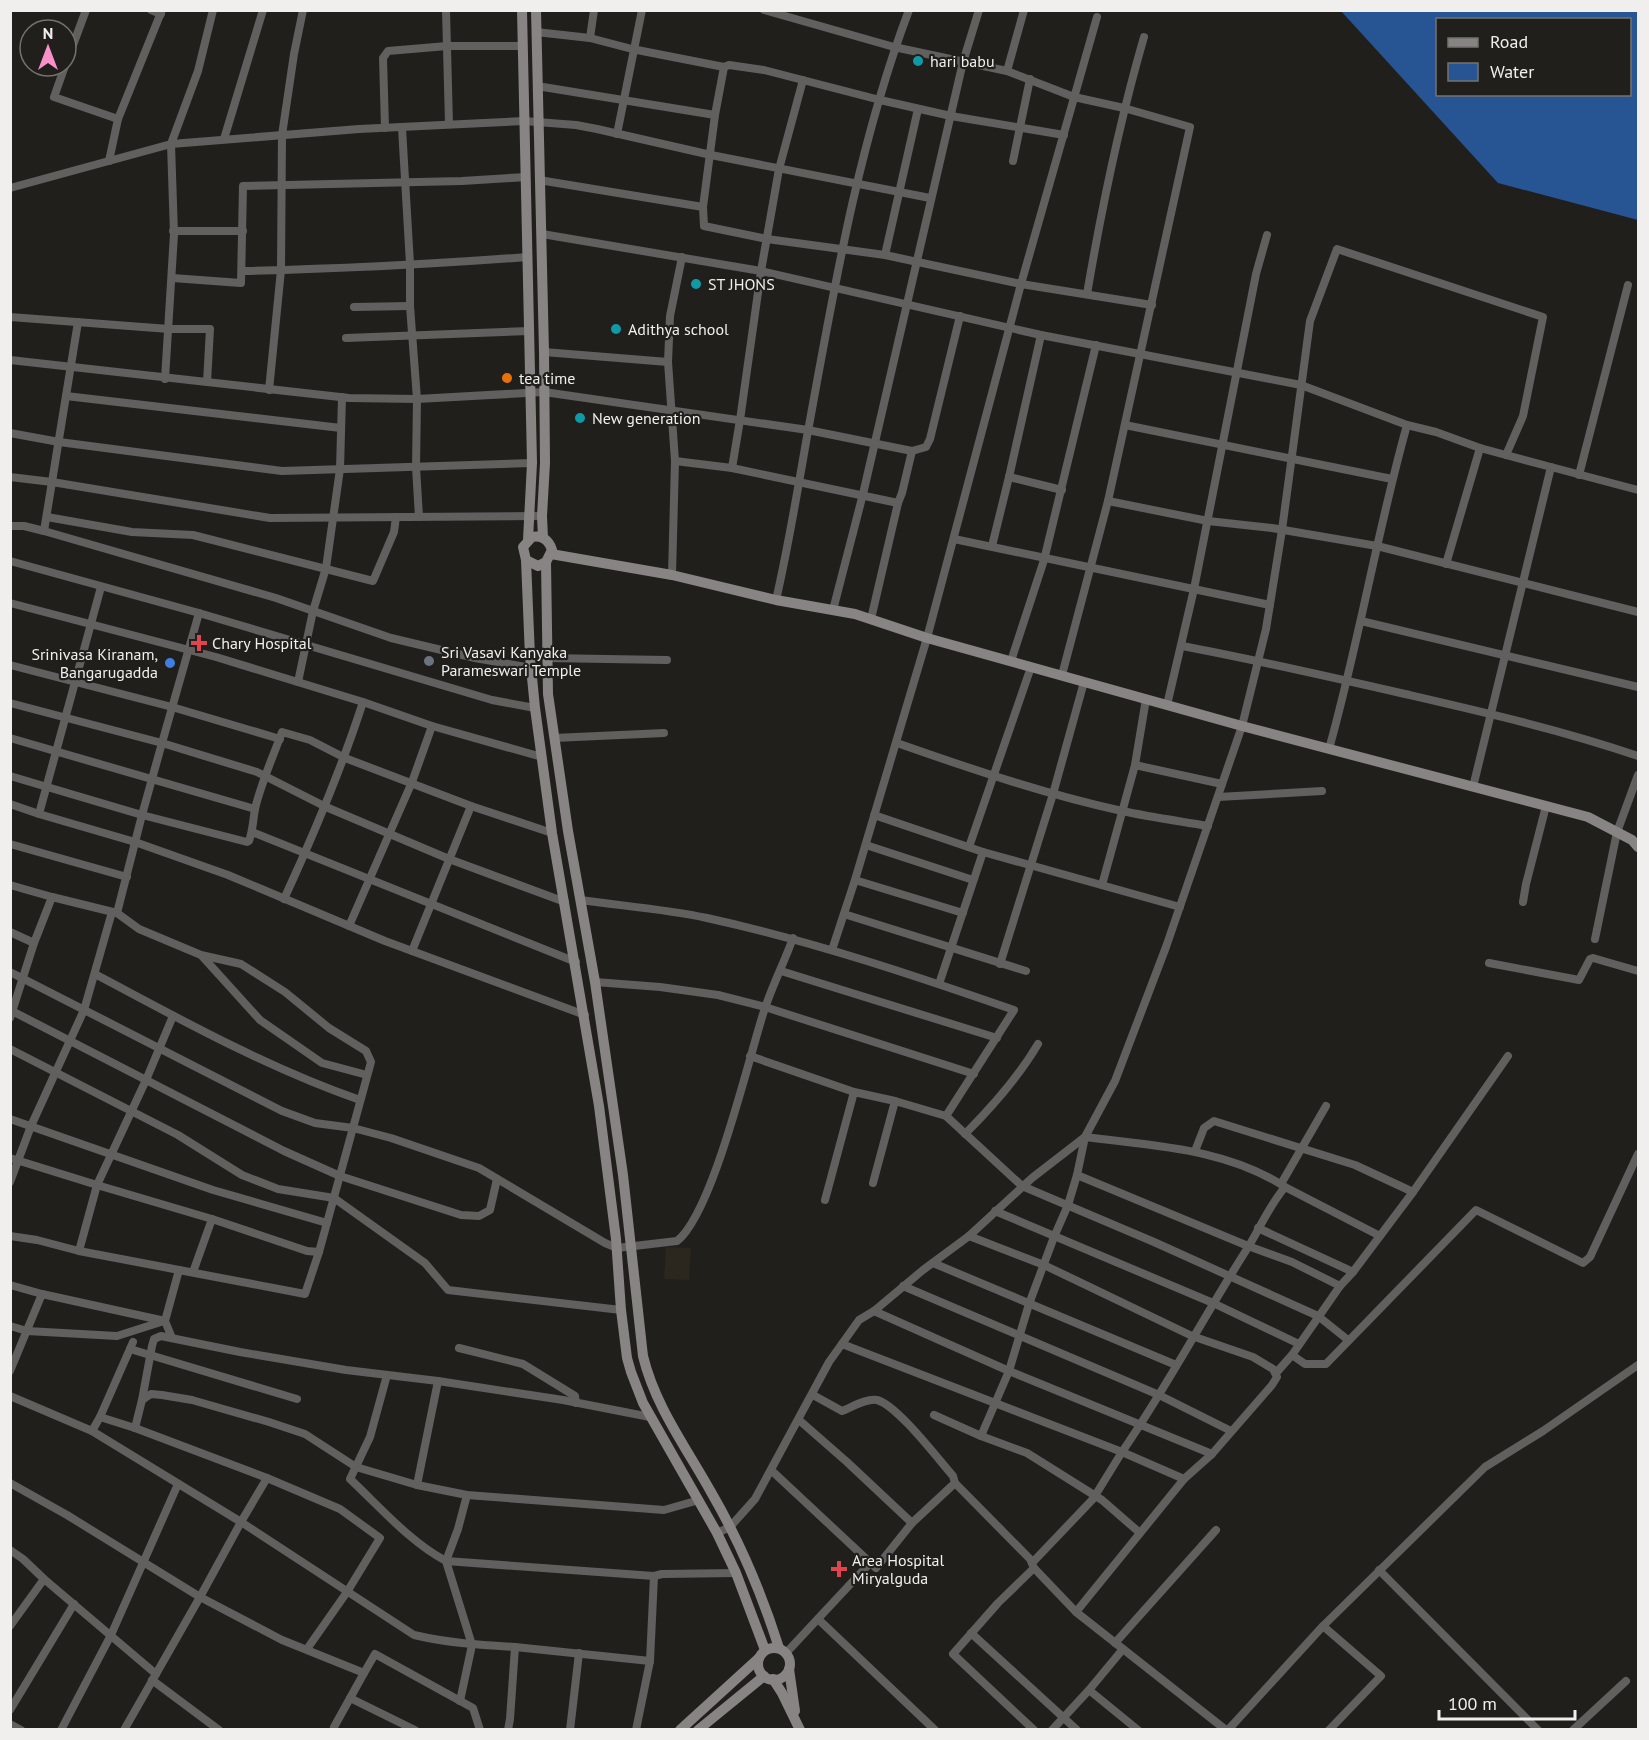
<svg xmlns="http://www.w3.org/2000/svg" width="1649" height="1740" font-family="'PT Sans',sans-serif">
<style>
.built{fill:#2b261e}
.water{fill:#275594;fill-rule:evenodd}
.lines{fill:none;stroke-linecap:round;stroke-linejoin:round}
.street{stroke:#625f5f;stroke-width:8}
.secondary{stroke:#878483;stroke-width:10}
.culture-dot{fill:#0f9aa8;stroke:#211f1c;stroke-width:2}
.food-dot{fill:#e8710a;stroke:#211f1c;stroke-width:2}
.health-dot{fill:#e0444e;stroke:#211f1c;stroke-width:2}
.worship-dot{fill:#6b7280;stroke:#211f1c;stroke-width:2}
.shop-dot{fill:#3f7fe0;stroke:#211f1c;stroke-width:2}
.labels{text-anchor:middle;stroke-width:4.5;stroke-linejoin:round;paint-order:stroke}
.poi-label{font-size:16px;fill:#f0efed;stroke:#211f1c;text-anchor:start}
</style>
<rect width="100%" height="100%" fill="#211f1c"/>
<polygon class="built" points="666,1247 691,1248 689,1280 664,1279"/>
<path class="water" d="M1341,11H1638V220L1498,183ZM1438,20H1630V94H1438Z"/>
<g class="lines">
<g class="street">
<polyline points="151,10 161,14"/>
<polyline points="446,10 449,124"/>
<polyline points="764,10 894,47 1007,71 1074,97 1124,108 1190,127 1108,501 1062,675"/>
<polyline points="536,32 590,38 632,49 724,67 729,65 764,70 880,100 951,116 1064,135"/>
<polyline points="590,38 594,10"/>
<polyline points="66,64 86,10"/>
<polyline points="65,66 54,97 118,119"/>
<polyline points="724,67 715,115 703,207 704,226 767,239 885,255 1021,284 1152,305"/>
<polyline points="1007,71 1024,10"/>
<polyline points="537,86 715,115"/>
<polyline points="385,128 383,58 388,51 447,46 522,46"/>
<polyline points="402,128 410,264 410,306 417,399 416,467 419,517"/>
<polyline points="617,134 642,10"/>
<polyline points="224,139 263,10"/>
<polyline points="109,161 118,119 162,10"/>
<polyline points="1013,161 1030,79"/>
<polyline points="539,180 703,207"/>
<polyline points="10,188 171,144 359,129 524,121 576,125 597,129 711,155 930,198"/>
<polyline points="173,231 243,231"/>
<polyline points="542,234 761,271 1041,335 1301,385 1407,425 1436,432 1480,448 1551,467 1473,787"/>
<polyline points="885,255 918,109"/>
<path d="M243,271C338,269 433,264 528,257"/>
<polyline points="172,278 241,283 243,186 462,181 526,177"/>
<path d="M1087,294C1102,206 1119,123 1144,37"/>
<polyline points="354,307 410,306"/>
<polyline points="10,317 169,329 210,329 207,382"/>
<polyline points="346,338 529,331"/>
<polyline points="544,352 668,362"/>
<polyline points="10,360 349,398 417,399 544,392 808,430 912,451 926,447 930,439 960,316"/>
<polyline points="165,379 174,234 171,144 198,71 213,10"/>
<polyline points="269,390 281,270 282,135 294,54 303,10"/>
<polyline points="66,396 341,428"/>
<polyline points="1125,425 1392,479"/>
<polyline points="10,433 59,442 282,471 532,463"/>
<polyline points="675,461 732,468 898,503"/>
<polyline points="1551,467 1638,490"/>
<polyline points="732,468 740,420 761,271 779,169 803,80"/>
<polyline points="1579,475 1628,285"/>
<polyline points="10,477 52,482 270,518 542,516"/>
<polyline points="1009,477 1062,490"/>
<polyline points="1108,501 1208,521 1272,528 1377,546 1638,612"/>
<polyline points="47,517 132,532 193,535 373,581 394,532 396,517"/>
<polyline points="10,526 24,526 44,531 276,598 391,638 475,658 531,668"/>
<polyline points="44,531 78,322"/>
<polyline points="954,539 1270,605"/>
<polyline points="992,546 1009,477 1041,335"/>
<polyline points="10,561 199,613 492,700 535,708"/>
<polyline points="1446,564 1480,448"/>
<polyline points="672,575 675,461 668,362 670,316 682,257"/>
<polyline points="101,587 39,814 135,842 228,875 385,941 585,1015"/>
<path d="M776,600C789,544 798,487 808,431C834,289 858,145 909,10"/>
<polyline points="10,603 216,657 363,702 432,726 542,757"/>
<polyline points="833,610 863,494 963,62 979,10"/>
<polyline points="199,613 162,743 257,772 326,807 449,859 565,902"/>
<polyline points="871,619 898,503 902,493 912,451"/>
<polyline points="1361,621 1638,687"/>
<path d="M1182,646C1257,660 1331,677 1405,694C1483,712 1562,730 1638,756"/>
<polyline points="546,658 667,660"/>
<polyline points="1011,661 1044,560 1096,345"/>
<polyline points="10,665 172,707 280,739"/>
<polyline points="298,682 313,611 326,568 340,469 342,397"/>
<polyline points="10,703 162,743 142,815 117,913 52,897 34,943 10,1018"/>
<polyline points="1167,705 1194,589 1256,274 1267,235"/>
<polyline points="10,738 255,809"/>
<polyline points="554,738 664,733"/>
<path d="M897,743C971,769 1045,794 1122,811C1150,817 1179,821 1208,826"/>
<path d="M1329,749C1359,642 1377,532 1407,425"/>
<polyline points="1135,765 1222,784"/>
<path d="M10,776L142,815L247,842L249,841C253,830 253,820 255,809C261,783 273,757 282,732L310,740L345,758L471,806L552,833"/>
<polyline points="1218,797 1322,791"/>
<polyline points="10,804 39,814"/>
<polyline points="874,815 983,852 1180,907"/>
<polyline points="252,832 576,962"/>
<polyline points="10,844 127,877"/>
<polyline points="866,845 973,880"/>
<polyline points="969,847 1031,667"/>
<polyline points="10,885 52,897"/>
<polyline points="1102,885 1135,765 1146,699"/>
<path d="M284,899C314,834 341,770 363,702"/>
<path d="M580,900C622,906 665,909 707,918C812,941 913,975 1014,1010L946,1116"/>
<polyline points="1523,902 1526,884 1546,806"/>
<polyline points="117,913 139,929 201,955 241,964 285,992 329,1028 366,1051 371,1062 319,1252 307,1251 212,1219 193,1272"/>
<polyline points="963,913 855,880 927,638 1021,284 1097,17"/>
<polyline points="844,914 1026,971"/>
<polyline points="349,926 412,782 432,726"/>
<polyline points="10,932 34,943"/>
<polyline points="1595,939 1617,832 1638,775"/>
<polyline points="832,950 855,880"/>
<polyline points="412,951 471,806"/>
<polyline points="202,956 260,1020 322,1063 367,1075"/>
<polyline points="1489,963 1579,980 1590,959 1593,958 1638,971"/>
<polyline points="1000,964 1053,794 1084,682"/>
<polyline points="781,971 997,1038"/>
<path d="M10,972L282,1111L315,1123L353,1128L391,1138L479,1168L605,1243L617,1248L677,1241C713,1213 748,1060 764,1011C772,986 784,963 793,938"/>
<path d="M95,974C181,1020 268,1068 360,1100"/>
<polyline points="595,982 660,987 718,995 765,1007 974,1074"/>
<polyline points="939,984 983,852"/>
<polyline points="10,1010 284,1151 340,1176 461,1215 479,1216 490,1210 497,1179"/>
<polyline points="173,1016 146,1080 97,1185 212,1219"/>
<polyline points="10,1049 178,1135 242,1175 278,1189 334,1198 425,1263 448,1290 621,1310"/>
<polyline points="750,1056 854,1092 895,1101 946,1116 1022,1186 1154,1242 1318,1316 1348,1340"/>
<polyline points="10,1119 213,1190 327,1223"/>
<path d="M965,1134C993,1106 1018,1078 1038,1044"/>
<polyline points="1195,1151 1204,1128 1214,1121 1355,1165 1413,1192"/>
<polyline points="10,1158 97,1185 79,1251 179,1270 165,1321 172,1338"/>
<polyline points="1077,1175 1248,1246 1292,1262 1340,1286"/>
<polyline points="10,1182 31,1126 84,1010 112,912"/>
<polyline points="873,1183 895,1101"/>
<polyline points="1281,1184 1326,1106"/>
<polyline points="1285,1187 1380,1236"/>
<polyline points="825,1200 854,1092"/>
<polyline points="995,1211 1213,1303 1299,1344"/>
<polyline points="1258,1228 1353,1272"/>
<polyline points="10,1236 37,1240 79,1251"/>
<polyline points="969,1236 1044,1265 1192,1336 1253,1357 1273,1369 1277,1377 1272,1385 1212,1454 1184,1479"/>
<polyline points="933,1263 1176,1365"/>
<polyline points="179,1270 305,1294 319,1252"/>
<polyline points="10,1285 42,1294"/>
<polyline points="903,1286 1159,1395 1231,1431"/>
<polyline points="874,1311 1009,1371 1212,1454"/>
<polyline points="10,1326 27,1331 117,1336 164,1321"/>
<polyline points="842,1344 1122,1452 1093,1499 1032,1563"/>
<polyline points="459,1348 523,1364 575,1396 576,1403"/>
<polyline points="130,1349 297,1399"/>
<polyline points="1292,1355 1305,1364 1326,1364 1476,1210 1583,1263 1590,1257 1638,1154"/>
<polyline points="10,1371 42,1294 165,1321"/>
<polyline points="1276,1373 1292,1355 1340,1286 1353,1272 1413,1192 1508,1056"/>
<path d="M387,1375L370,1437L350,1479C380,1507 410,1542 446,1561L654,1576L662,1574L736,1573"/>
<path d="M813,1395L842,1411C852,1407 867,1398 877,1400C897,1405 938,1459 953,1476L955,1483L1030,1559L1034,1568L1076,1612"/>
<path d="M10,1396L92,1431L241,1522L414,1635C448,1643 480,1645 515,1647"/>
<polyline points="142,1400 152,1346 154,1339 161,1336 240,1352 346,1370 438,1381 563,1400 650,1417"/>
<polyline points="934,1415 981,1436 1027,1453 1102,1500 1140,1533"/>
<polyline points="100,1417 135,1428 267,1478 340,1509 380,1538 347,1592 307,1649"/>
<polyline points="799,1420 847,1462 912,1523"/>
<polyline points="135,1428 142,1400 151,1394 162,1395 192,1400 269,1422 305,1434 356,1467 417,1485 467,1495 664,1510 699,1500"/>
<polyline points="92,1431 100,1417 133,1342"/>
<path d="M981,1436L1009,1371L1029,1304L1054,1237L1068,1205L1077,1175L1085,1137C1153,1146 1226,1148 1285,1187C1269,1206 1260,1228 1247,1249C1204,1316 1167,1387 1122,1452L1184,1479L1076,1612L1226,1730"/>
<polyline points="771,1470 876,1568 912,1523 955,1483"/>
<polyline points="267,1478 241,1522 200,1597 282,1640 364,1673 334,1727"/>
<polyline points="10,1483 67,1515 200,1597 124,1730"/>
<polyline points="417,1485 438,1381"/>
<polyline points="717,1533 730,1527 755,1499 829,1362 859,1320 874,1311 923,1270 969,1236 1032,1178 1085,1137 1115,1081 1166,947 1242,726 1266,629 1282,530 1310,321 1337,249 1543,317 1523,416 1506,455"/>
<polyline points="10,1550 23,1559 44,1579"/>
<polyline points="1034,1568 998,1603 953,1654 1034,1730"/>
<polyline points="1379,1570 1538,1730"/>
<polyline points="818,1619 935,1730"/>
<polyline points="10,1626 44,1579 156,1674"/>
<polyline points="1323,1626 1485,1467 1543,1431 1638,1365"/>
<polyline points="971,1633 1077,1730"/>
<polyline points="1115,1643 1216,1530"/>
<polyline points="786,1653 870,1563"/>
<polyline points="650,1661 654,1576"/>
<polyline points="364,1673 375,1654 473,1708 480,1730"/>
<polyline points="152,1680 219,1730"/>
<polyline points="1089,1690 1138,1730"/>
<polyline points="350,1698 415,1730"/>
<polyline points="460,1701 472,1645 446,1561 458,1529 467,1495"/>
<polyline points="10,1710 74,1604"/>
<polyline points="10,1724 21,1730"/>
<polyline points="61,1730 111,1635 178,1484"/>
<polyline points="508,1730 510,1719 515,1647 650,1661 636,1730"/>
<polyline points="570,1730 579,1653"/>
<polyline points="1052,1730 1089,1690 1123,1649"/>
<polyline points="1228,1730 1323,1626 1381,1676 1329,1730"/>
<polyline points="1573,1730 1626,1681"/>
</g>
<g class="secondary">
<polyline points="522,10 532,463 528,540"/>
<polyline points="536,10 544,352 545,463 542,516 543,538"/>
<polyline points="551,554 672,575 776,600 855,614 927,638 1242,726 1588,817 1632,840 1638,847"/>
<path d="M526,560L538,566L546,562L552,550C549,540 542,535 532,537L523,547L526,560L530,657L535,708L552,833L599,1106L616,1239L621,1310L627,1358L631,1372L643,1403L717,1533L736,1573L765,1650"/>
<path d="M546,562L548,694L568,831L595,982L613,1106L623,1175L643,1356C655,1406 686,1447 711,1492C740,1542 762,1594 779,1648"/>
<circle cx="774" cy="1664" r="16"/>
<polyline points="789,1669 795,1711"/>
<polyline points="773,1679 782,1693 800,1730"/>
<polyline points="680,1730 759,1658"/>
<polyline points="698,1730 764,1676"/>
</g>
</g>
<g class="culture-dot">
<circle cx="918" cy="61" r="6"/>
<circle cx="696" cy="284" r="6"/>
<circle cx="616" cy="329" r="6"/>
<circle cx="580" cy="418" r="6"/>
</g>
<circle class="food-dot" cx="507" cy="378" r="6"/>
<g class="health-dot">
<path d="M196 634h6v6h6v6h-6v6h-6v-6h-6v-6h6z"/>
<path d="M836 1560h6v6h6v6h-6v6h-6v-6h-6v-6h6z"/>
</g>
<circle class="worship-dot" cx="429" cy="661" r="6"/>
<circle class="shop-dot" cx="170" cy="663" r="6"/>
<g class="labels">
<g class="poi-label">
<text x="930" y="67">hari babu</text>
<text x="708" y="290">ST JHONS</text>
<text x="628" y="335">Adithya school</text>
<text x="519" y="384">tea time</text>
<text x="592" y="424">New generation</text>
<text x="212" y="649">Chary Hospital</text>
<text x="441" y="658">Sri Vasavi Kanyaka<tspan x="441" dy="18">Parameswari Temple</tspan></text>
<text x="158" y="660" text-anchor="end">Srinivasa Kiranam,<tspan x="158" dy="18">Bangarugadda</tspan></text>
<text x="852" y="1566">Area Hospital<tspan x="852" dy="18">Miryalguda</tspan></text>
</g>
</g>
<rect width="1649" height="1740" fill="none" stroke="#f0efed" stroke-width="24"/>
<rect x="1436" y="18" width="195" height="78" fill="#211f1c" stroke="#747270" stroke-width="1.5"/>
<rect x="1448" y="38" width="30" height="9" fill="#878483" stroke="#747270" stroke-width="1.5"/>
<text x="1490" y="48" font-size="18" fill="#f0efed">Road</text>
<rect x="1448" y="63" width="30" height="18" fill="#275594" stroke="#747270" stroke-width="1.5"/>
<text x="1490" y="78" font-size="18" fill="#f0efed">Water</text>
<g transform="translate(48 48)"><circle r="28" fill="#211f1c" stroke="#747270" stroke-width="1.5"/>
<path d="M0-4.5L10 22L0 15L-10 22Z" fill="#f890ca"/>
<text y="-9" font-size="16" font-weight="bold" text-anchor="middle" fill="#f0efed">N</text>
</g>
<path d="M1439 1710v9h136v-9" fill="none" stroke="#f0efed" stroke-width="3"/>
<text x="1448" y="1710" font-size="18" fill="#f0efed" stroke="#211f1c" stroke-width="4.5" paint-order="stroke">100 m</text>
</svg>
